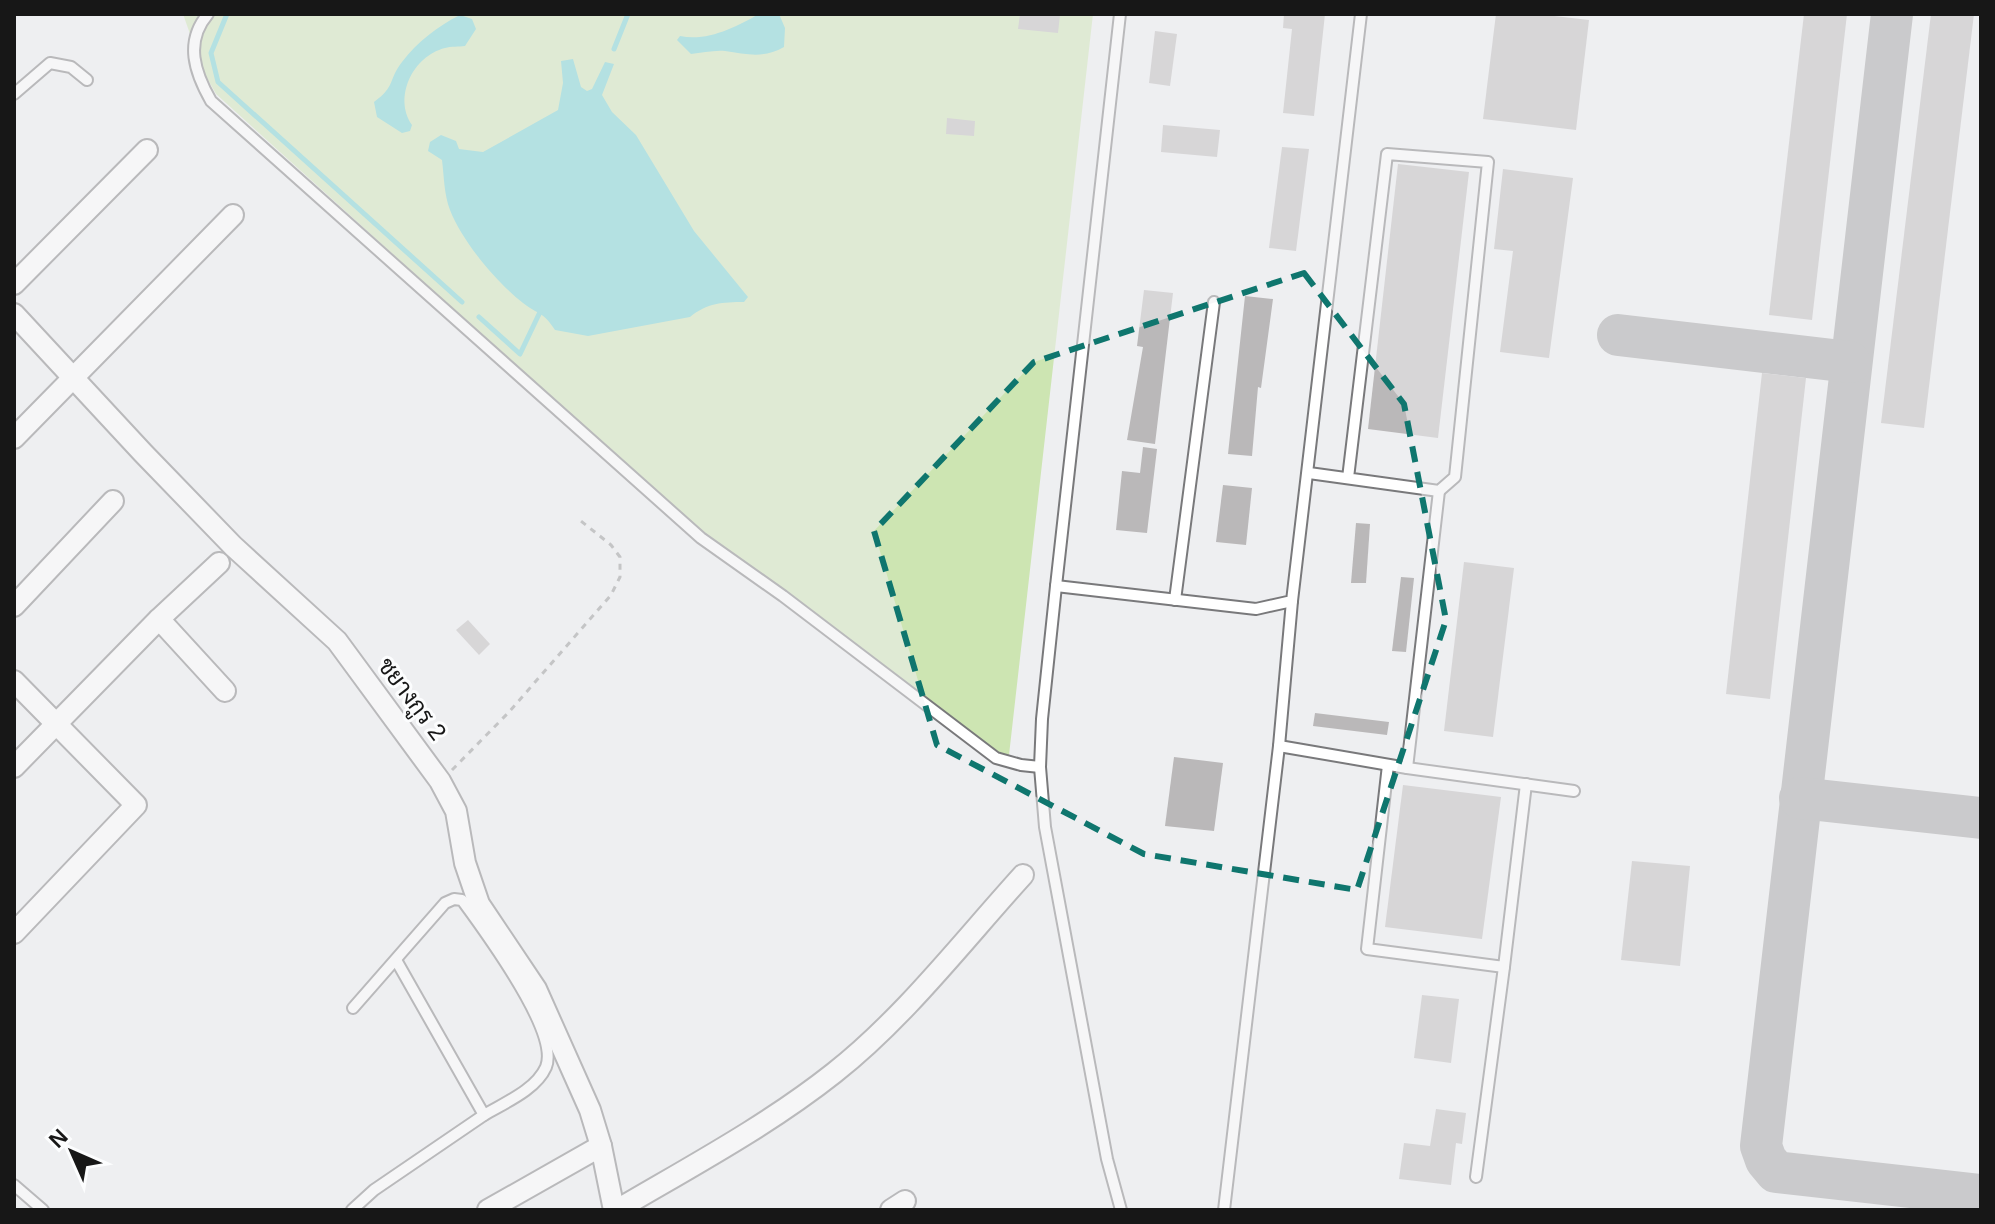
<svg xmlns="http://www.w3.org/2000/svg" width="1995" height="1224" font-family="Helvetica,Sarabun,sans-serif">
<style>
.green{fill:#cde5b2}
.water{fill:#6ed0d0}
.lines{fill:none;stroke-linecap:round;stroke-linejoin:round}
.stream{stroke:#6ed0d0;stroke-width:5}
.taxiway{stroke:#9d9e9f;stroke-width:42}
.building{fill:#bab8b9}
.lane-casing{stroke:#79797b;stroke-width:14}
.street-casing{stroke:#79797b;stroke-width:24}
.path{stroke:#919293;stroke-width:3;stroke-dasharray:6 6;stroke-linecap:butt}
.lane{stroke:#fff;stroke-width:10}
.street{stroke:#fff;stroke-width:20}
.marked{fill:none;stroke:#0f766e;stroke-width:6;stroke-dasharray:16 10;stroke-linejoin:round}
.labels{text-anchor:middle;stroke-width:6;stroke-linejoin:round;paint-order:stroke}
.street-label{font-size:24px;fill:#171717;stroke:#fcfdfe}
</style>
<rect width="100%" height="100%" fill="#eeeff1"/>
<polygon class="green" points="183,14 1093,14 1009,755 997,753 784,590 702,534 216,94 203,71"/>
<g class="water">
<path d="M759,14H779L785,28L784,47C763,59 747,54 725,51C714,50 702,53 691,54L677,40L680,36C707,42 736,27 759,14Z"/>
<path d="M460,15L472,19L476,29L465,46C459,47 451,46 445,48C413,56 393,97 412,125L410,131L402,133L377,117L374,102C396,86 388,80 402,62C417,42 438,26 460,15Z"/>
<path d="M573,59L581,87L587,91L592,89L605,62L614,64L602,95L612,112L636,135L694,231L748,297L744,302C723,302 707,303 690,317L588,336L555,330C543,311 538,315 523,303C496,282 462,241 450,210C444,195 444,176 442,160L428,151L430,142L441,135L456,141L459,149L483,152L558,110L563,83L561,61Z"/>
</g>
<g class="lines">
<g class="stream">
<polyline points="227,14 211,53 218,82 462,302"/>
<polyline points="614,49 628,14"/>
<polyline points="479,317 520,354 540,312"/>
</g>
<g class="taxiway">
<polyline points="1892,14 1761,1146 1766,1160 1776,1172 1981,1195"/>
<polyline points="1618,335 1850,362"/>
<polyline points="1800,798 1981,818"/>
</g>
</g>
<g class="building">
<polygon points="1020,14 1060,15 1058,33 1018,29"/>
<polygon points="1284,14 1325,14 1314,116 1283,113 1292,29 1283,28"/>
<polygon points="1496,14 1537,14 1589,20 1576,130 1483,119"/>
<polygon points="1804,14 1847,14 1812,320 1769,315"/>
<polygon points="1931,14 1974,14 1924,428 1881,423"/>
<polygon points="1155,31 1177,34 1170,86 1149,83"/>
<polygon points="947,118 975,121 974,136 946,134"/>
<polygon points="1163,125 1220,130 1217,157 1161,152"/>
<polygon points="1282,147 1309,149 1296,251 1269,248"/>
<polygon points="1398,164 1469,172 1438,438 1368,429"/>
<polygon points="1503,169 1573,178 1549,358 1500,352 1513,251 1494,249"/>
<polygon points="1144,290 1173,293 1155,444 1127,440 1143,347 1137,346"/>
<polygon points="1245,296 1273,299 1261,388 1258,387 1252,456 1228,454"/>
<polygon points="1762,373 1806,378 1770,699 1726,694"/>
<polygon points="1143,447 1157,449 1147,533 1116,530 1122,471 1140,473"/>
<polygon points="1223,485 1252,488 1246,545 1216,542"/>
<polygon points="1356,523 1370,524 1366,583 1351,583"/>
<polygon points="1464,562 1514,568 1493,737 1444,731"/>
<polygon points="1401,577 1414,578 1406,652 1392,651"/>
<polygon points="468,620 490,644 479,655 456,630"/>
<polygon points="1315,713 1389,722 1387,735 1313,726"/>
<polygon points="1174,757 1223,763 1214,831 1165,826"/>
<polygon points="1403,785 1501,797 1482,939 1385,927"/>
<polygon points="1632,861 1690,866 1680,966 1621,960"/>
<polygon points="1422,995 1459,999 1451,1063 1414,1058"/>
<polygon points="1436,1109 1466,1113 1462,1144 1456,1143 1451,1185 1399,1179 1404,1143 1430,1146"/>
</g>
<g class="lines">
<defs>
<g id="lane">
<path d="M208,14C184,42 195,73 211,101L701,538L783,596L996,758L1021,765L1040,767"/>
<polyline points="1120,14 1056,586 1042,719 1040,767 1045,827 1107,1159 1121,1210"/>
<polyline points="14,94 50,63 71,67 87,80"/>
<polyline points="1309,473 1439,491 1455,477 1488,162 1387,154 1348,478"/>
<polyline points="1056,586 1256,609 1292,601 1361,14"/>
<polyline points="1175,600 1214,302"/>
<polyline points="1279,746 1407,768 1574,791"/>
<polyline points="1388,765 1367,949 1504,967 1526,784"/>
<polyline points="1407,768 1439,491"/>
<path d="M353,1008L445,903L454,899L462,900C484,930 560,1032 546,1067C536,1090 504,1103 484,1115"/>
<polyline points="1476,1177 1504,967"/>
<polyline points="14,1185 43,1210"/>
<polyline points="352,1210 374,1190 484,1115 396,960"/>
<polyline points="1224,1210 1279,746 1292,601"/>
</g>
<g id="street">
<polyline points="14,284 147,150"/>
<polyline points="14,314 143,453 233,546 337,641 440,781 456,811 465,863 479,904 536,989 590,1110 601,1146 614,1210"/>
<polyline points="14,438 233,215"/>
<polyline points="14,606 113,501"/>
<polyline points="159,619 225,691"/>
<polyline points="14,681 136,805 14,933"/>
<polyline points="14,767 159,619 219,563"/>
<polyline points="488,1210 601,1146"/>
<path d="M617,1210C690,1167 767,1126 834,1073C904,1018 963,941 1023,875"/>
<polyline points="891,1210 905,1201"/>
</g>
</defs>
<use href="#lane" class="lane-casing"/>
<use href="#street" class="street-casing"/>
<polyline class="path" points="452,770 509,712 611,595 620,577 620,557 611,545 581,521"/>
<use href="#lane" class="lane"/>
<use href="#street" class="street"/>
</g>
<path d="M0 0H1995V1224H0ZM1304,273L1404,404L1446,620L1357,890L1144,854L937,745L874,531L1034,362Z" fill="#eeeff1" fill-opacity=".55" fill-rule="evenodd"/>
<path class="marked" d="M1304,273L1404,404L1446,620L1357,890L1144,854L937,745L874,531L1034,362Z"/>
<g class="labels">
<g class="street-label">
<text transform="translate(412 699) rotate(53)" y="8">ชยางกูร 2</text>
</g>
</g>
<rect width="1995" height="1224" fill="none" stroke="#171717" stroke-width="32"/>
<g transform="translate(72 1152) rotate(315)" stroke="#fcfdfe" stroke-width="6" paint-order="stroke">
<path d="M0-6L14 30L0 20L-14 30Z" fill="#171717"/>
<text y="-12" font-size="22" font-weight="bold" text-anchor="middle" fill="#171717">N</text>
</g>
</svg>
